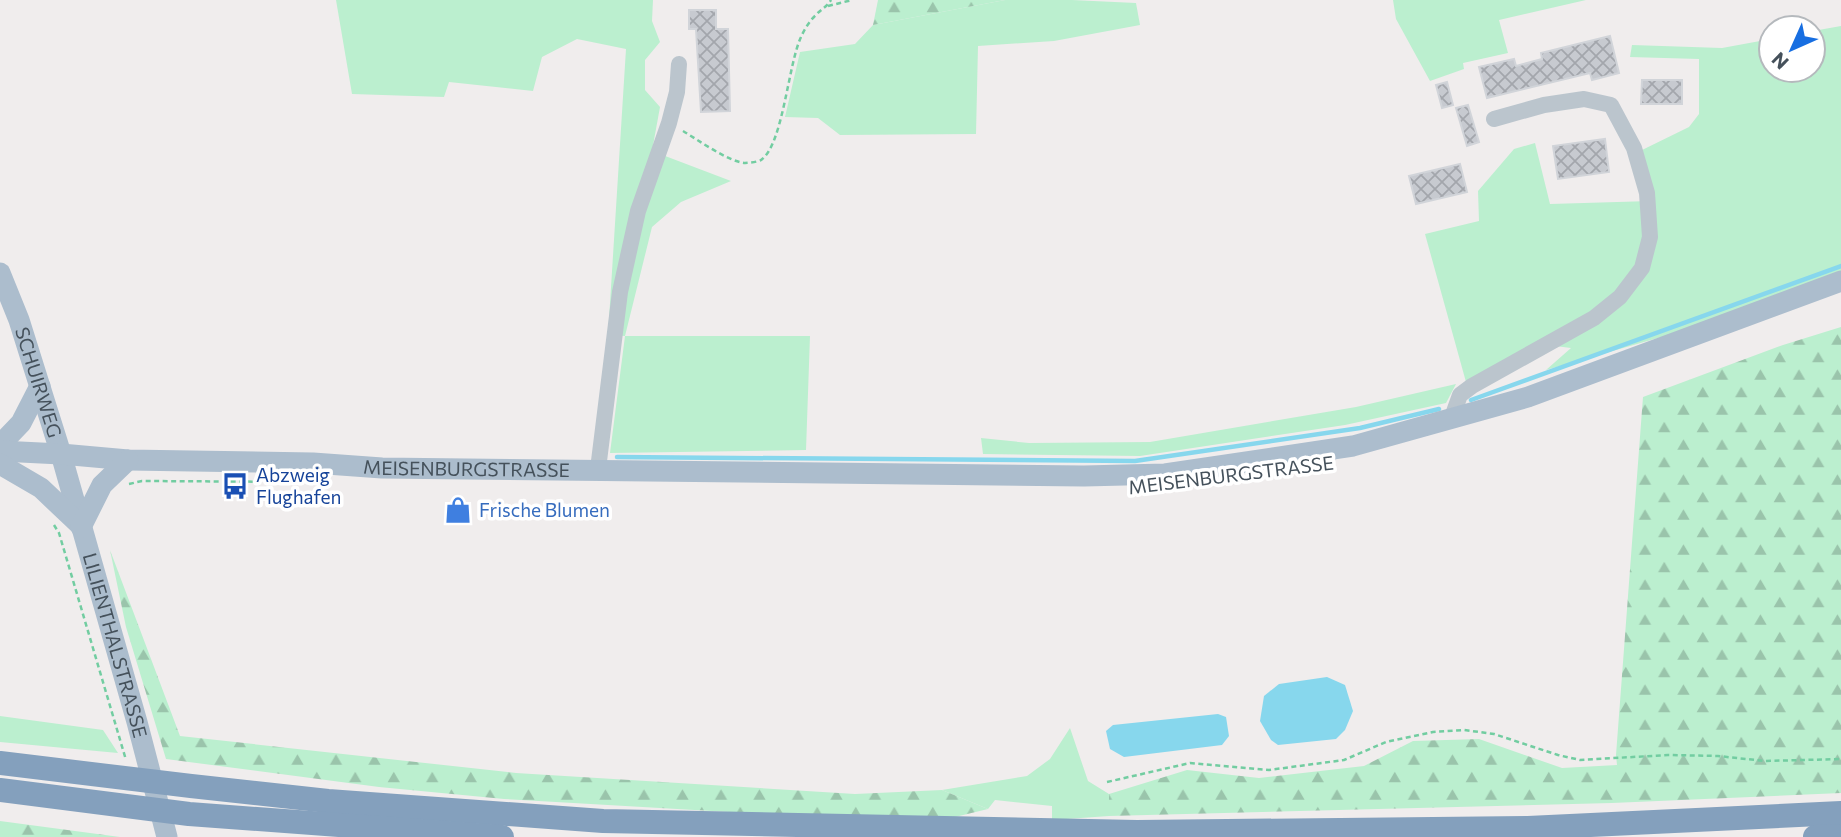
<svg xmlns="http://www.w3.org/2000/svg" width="1841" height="837" font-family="Commissioner,sans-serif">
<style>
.grass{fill:#bbefcf}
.forest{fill:url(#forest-firs)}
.water{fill:#87d7ed}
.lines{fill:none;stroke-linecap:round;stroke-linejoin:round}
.stream{stroke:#87d7ed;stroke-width:4.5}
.building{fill:url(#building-cross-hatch);stroke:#d1d4d9;stroke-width:2}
.path{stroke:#72cda1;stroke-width:2.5;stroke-dasharray:5 3.5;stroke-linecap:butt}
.minor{stroke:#bbc5cd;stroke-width:16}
.major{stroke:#acbdcd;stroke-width:21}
.highway{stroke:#84a0bd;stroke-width:24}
.labels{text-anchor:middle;stroke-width:7;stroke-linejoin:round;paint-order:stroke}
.street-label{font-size:19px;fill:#45515b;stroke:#fff}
.transit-label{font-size:19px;fill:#164399;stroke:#fff;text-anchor:start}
.shop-label{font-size:19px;fill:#366cbe;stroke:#fff;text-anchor:start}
</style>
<defs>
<pattern id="forest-firs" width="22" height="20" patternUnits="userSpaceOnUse" patternTransform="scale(1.75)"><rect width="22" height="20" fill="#bbefcf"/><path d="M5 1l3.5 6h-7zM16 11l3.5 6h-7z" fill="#9ac4ab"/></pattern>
<pattern id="building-cross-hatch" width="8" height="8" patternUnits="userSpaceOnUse" patternTransform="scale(1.75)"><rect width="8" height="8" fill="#c7cad0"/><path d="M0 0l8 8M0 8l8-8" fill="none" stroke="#a3a6ac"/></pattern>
</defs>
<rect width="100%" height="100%" fill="#f0eded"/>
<g class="grass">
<polygon points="336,0 653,0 652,21 660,42 645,60 645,90 660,107 652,151 731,181 681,202 652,227 625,336 810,336 806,450 610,453 625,336 608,335 626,49 577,39 542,57 533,91 449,82 444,97 352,94"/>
<polygon points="1005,0 1072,0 1136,3 1140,25 1054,41 978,46 976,134 840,135 818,118 785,117 800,52 855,44 873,25"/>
<polygon points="1393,0 1586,0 1499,20 1508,53 1463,63 1464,69 1430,81 1396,19"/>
<polygon points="1841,26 1841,272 1672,334 1546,370 1571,348 1539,344 1466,382 1425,234 1479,221 1478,191 1514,149 1535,143 1550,204 1651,201 1640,151 1689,127 1699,114 1699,59 1630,57 1632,45 1722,48 1771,39 1771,70 1813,70 1813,31"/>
<polygon points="1456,384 1446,403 1345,425 1140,456 983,454 981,438 1029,443 1150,442 1356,407"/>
<polygon points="0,716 103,730 118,753 0,742"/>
<polygon points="1070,728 1088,781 1109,794 1109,816 1052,820 1052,806 995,800 988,809 942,790 1027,776 1050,759"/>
</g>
<g class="forest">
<polygon points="878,0 1005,0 873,25"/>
<polygon points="1841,327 1841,793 1612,803 1109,816 1109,794 1187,770 1259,778 1364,766 1413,741 1479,739 1562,768 1617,765 1616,755 1643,397 1783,345"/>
<polygon points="110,550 180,736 516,773 855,794 942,790 988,809 955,817 783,815 504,799 379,787 166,759 126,627"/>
<polygon points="0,821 120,837 0,837"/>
</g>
<g class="water">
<polygon points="1327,677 1345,685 1353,711 1345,730 1336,739 1278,745 1271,740 1260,721 1264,696 1279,684"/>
<polygon points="1218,714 1226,717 1229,736 1222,745 1124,757 1110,749 1106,731 1113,725"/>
</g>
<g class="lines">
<g class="stream">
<polyline points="1471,400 1841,266"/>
<polyline points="617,457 1135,461 1360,428 1439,409"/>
</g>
</g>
<g class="building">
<polygon points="689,10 716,10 716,29 728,29 730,111 701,112 696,29 689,29"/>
<polygon points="1610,36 1619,73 1592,80 1590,73 1487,98 1479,67 1514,59 1516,66 1542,59 1541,53"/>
<polygon points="1642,80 1682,80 1682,104 1641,104"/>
<polygon points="1447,82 1453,105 1442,108 1436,85"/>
<polygon points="1468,105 1479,142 1467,146 1456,108"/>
<polygon points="1605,139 1609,172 1558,179 1553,146"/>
<polygon points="1460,164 1467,192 1416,204 1409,176"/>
</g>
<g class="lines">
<g class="path">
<polyline points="828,6 852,0"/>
<path d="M683,131C698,140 729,162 745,163C748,163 758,162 761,160C783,145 788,65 801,37C804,30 810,20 816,15C821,9 827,7 831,0"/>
<polyline points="129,484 142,481 318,482"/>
<polyline points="54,525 59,533 126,760"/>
<polyline points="1107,782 1190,763 1269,770 1344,760 1386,742 1433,732 1464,730 1494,734 1558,755 1580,760 1668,755 1718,756 1765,761 1841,759"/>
</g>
<g class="minor">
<polyline points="1451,420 1460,395 1472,386 1594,318 1620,297 1642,268 1650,237 1647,193 1634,148 1611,105 1584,99 1544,105 1494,119"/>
<polyline points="598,469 620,292 638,211 669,123 677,92 679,64"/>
</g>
<g class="major">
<path id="s1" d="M0,273L19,320L61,454L137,722L167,837"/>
<polyline points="0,445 21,423 40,386"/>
<path id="s2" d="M0,451L61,454L128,460L313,463L382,468L1084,476L1165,474L1353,446L1528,397L1841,281"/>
<polyline points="0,464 41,488 80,525"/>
<polyline points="81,527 102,485 128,460"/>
</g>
<g class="highway">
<polyline points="0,763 191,786 328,801 603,821 1137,832 1528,828 1841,813"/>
<polyline points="0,790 189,814 502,837"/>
<polyline points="1815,837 1841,836"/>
</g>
</g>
<defs>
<symbol id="bus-bare" viewBox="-9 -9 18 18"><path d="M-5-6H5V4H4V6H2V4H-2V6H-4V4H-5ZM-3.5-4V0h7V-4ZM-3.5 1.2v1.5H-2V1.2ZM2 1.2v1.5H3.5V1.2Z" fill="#1a4fb4" stroke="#fff" stroke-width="2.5" paint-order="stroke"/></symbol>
<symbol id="shop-bare" viewBox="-9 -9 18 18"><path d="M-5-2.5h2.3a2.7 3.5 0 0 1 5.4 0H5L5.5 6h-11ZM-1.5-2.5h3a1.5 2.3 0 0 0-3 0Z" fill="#3f7fe0" stroke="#fff" stroke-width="2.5" paint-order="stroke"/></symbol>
</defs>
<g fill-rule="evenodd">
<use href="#bus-bare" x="216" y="467" width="38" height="38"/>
<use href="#shop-bare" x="439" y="491" width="38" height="38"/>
</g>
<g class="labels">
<g class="street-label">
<text dy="7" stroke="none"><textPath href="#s1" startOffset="116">SCHUIRWEG</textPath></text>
<text dy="7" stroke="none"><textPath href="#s2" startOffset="467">MEISENBURGSTRASSE</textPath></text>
<text transform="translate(1231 475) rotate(-7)" y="7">MEISENBURGSTRASSE</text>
<text dy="7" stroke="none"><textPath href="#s1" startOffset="390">LILIENTHALSTRASSE</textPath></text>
</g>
<g class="transit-label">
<text x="256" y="482">Abzweig<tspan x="256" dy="22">Flughafen</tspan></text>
</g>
<g class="shop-label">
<text x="479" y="517">Frische Blumen</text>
</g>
</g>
<g transform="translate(1792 49) rotate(225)"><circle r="33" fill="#ffffff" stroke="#b5b9bd" stroke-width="2"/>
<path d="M0-5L12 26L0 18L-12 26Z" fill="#176ee1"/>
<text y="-10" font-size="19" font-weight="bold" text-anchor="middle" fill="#45515b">N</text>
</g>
</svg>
